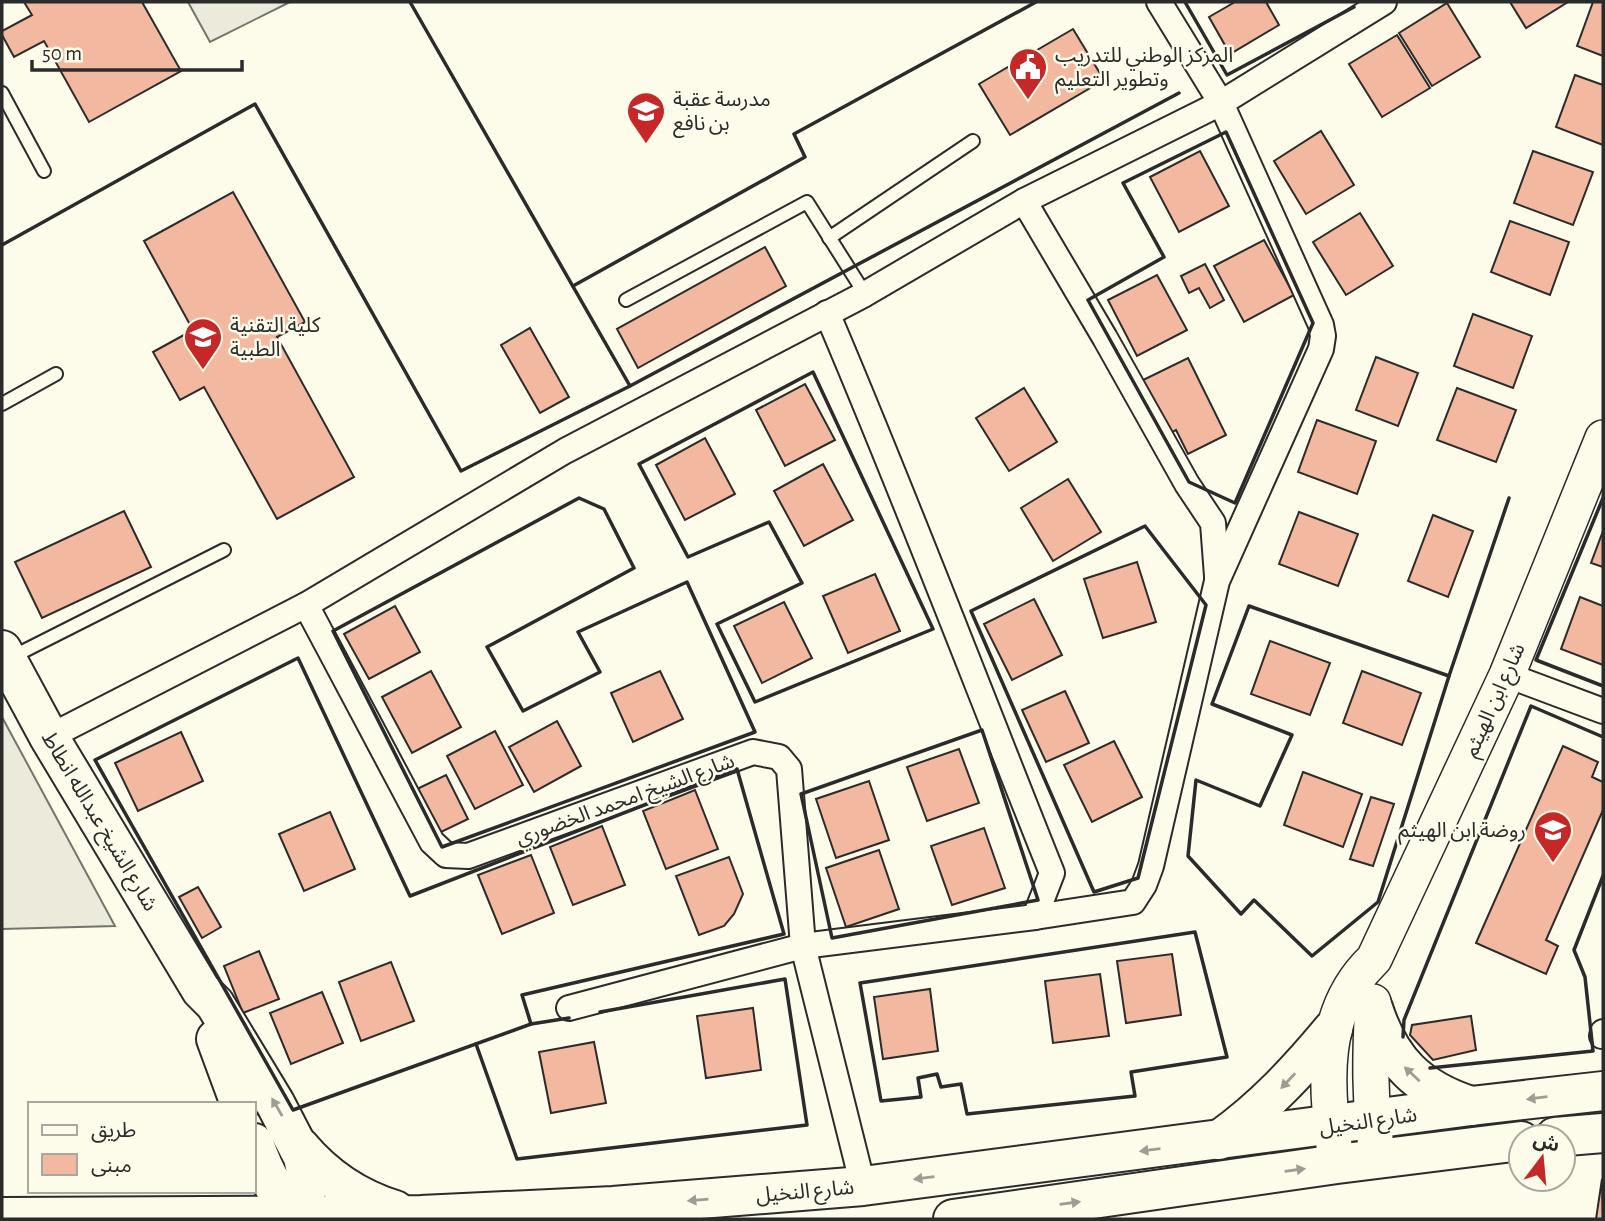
<svg xmlns="http://www.w3.org/2000/svg" width="1605" height="1221" font-family="'Alegreya Sans','Noto Sans Arabic',sans-serif">
<style>
.parking{fill:#eceadb;stroke:#74746e;stroke-width:2}
.building{fill:#f2b8a0;stroke:#2b2b2b;stroke-width:2}
.lines{fill:none;stroke-linecap:round;stroke-linejoin:round}
.lane-casing{stroke:#2b2b2b;stroke-width:16}
.street-casing{stroke:#2b2b2b;stroke-width:28}
.secondary-casing{stroke:#2b2b2b;stroke-width:38}
.primary-casing{stroke:#2b2b2b;stroke-width:42}
.lane{stroke:#fdfbea;stroke-width:12}
.street{stroke:#fdfbea;stroke-width:24}
.secondary{stroke:#fdfbea;stroke-width:35}
.primary{stroke:#fdfbea;stroke-width:38}
.wall{stroke:#2b2b2b;stroke-width:3.5}
.oneway{fill:#9e9d94}
.labels{text-anchor:middle;stroke-width:5;stroke-linejoin:round;paint-order:stroke}
.poi-label{font-size:21px;fill:#2b2b2b;stroke:#fdfbea;text-anchor:start}
.street-label{font-size:21px;fill:#2b2b2b;stroke:#fdfbea}
</style>
<rect width="100%" height="100%" fill="#fdfbea"/>
<g class="parking">
<polygon points="188,2 290,2 210,42"/>
<polygon points="2,717 115,926 2,929"/>
</g>
<g class="building">
<polygon points="24,2 142,2 181,71 89,122 44,41 14,57 2,35 2,31 32,15"/>
<polygon points="1235,2 1266,2 1279,25 1230,54 1209,17"/>
<polygon points="1510,2 1568,2 1526,28"/>
<polygon points="1593,2 1603,2 1603,56 1577,46"/>
<polygon points="1447,3 1480,57 1432,86 1399,33"/>
<polygon points="1073,29 1104,80 1010,135 979,84"/>
<polygon points="1397,35 1430,88 1382,117 1349,64"/>
<polygon points="1575,75 1603,85 1603,145 1556,127"/>
<polygon points="1321,131 1354,185 1306,214 1274,161"/>
<polygon points="1200,151 1229,206 1179,232 1150,177"/>
<polygon points="1533,151 1593,172 1573,225 1514,203"/>
<polygon points="233,192 305,322 277,337 354,477 277,519 204,387 180,400 153,352 193,330 144,241"/>
<polygon points="1360,213 1393,266 1346,295 1313,242"/>
<polygon points="1510,221 1569,242 1550,295 1491,272"/>
<polygon points="1264,240 1294,295 1244,322 1214,266"/>
<polygon points="765,247 786,286 638,368 617,329"/>
<polygon points="1205,264 1224,300 1210,308 1199,288 1189,293 1181,276"/>
<polygon points="1157,275 1187,330 1137,356 1108,300"/>
<polygon points="1473,314 1532,336 1513,388 1454,366"/>
<polygon points="530,328 569,397 540,413 501,345"/>
<polygon points="1376,357 1418,373 1398,426 1356,410"/>
<polygon points="1188,358 1226,435 1188,454 1176,430 1166,436 1139,382"/>
<polygon points="805,384 835,440 785,466 756,410"/>
<polygon points="1024,388 1057,442 1009,471 976,418"/>
<polygon points="1457,388 1516,410 1496,462 1437,440"/>
<polygon points="1317,420 1376,441 1357,494 1298,472"/>
<polygon points="705,438 735,494 685,520 656,465"/>
<polygon points="823,464 853,520 804,546 774,491"/>
<polygon points="1068,479 1101,532 1053,561 1021,508"/>
<polygon points="124,511 151,567 42,618 15,562"/>
<polygon points="1299,512 1358,534 1338,586 1279,564"/>
<polygon points="1433,515 1473,531 1448,597 1408,581"/>
<polygon points="1603,531 1603,567 1591,563"/>
<polygon points="1137,562 1156,622 1103,638 1084,579"/>
<polygon points="875,574 900,631 848,653 823,596"/>
<polygon points="1580,597 1603,606 1603,665 1561,649"/>
<polygon points="1034,599 1062,655 1012,680 984,624"/>
<polygon points="784,602 812,658 762,683 734,626"/>
<polygon points="395,606 420,652 369,679 344,634"/>
<polygon points="1270,641 1330,663 1310,715 1251,694"/>
<polygon points="431,671 461,727 412,753 382,697"/>
<polygon points="660,671 683,719 633,742 611,693"/>
<polygon points="1362,671 1421,693 1402,745 1343,723"/>
<polygon points="1065,691 1089,743 1046,762 1022,710"/>
<polygon points="557,721 581,766 534,792 509,747"/>
<polygon points="495,731 523,785 475,809 447,756"/>
<polygon points="181,732 203,781 138,811 115,763"/>
<polygon points="1114,741 1142,797 1092,822 1064,765"/>
<polygon points="1563,746 1598,762 1592,777 1603,782 1603,810 1546,940 1558,946 1546,974 1476,943"/>
<polygon points="959,749 979,803 927,821 907,767"/>
<polygon points="1303,772 1362,794 1343,847 1284,825"/>
<polygon points="446,775 468,819 439,833 417,789"/>
<polygon points="869,781 889,840 836,858 816,799"/>
<polygon points="695,790 718,849 666,869 643,811"/>
<polygon points="1371,797 1394,804 1373,866 1350,859"/>
<polygon points="330,812 355,869 304,891 279,834"/>
<polygon points="602,826 625,885 573,905 550,847"/>
<polygon points="984,828 1005,888 952,905 931,846"/>
<polygon points="879,850 899,909 846,927 826,868"/>
<polygon points="531,855 554,913 502,934 478,875"/>
<polygon points="729,857 743,894 734,914 724,926 699,935 676,876"/>
<polygon points="198,887 221,927 202,938 179,897"/>
<polygon points="259,951 279,999 243,1013 224,966"/>
<polygon points="1172,954 1181,1015 1126,1023 1117,961"/>
<polygon points="391,962 414,1021 361,1041 339,982"/>
<polygon points="1100,974 1109,1036 1053,1043 1045,981"/>
<polygon points="930,989 938,1051 883,1059 874,997"/>
<polygon points="322,992 343,1043 291,1064 270,1013"/>
<polygon points="753,1008 761,1070 706,1078 697,1016"/>
<polygon points="1471,1016 1476,1050 1433,1060 1410,1035 1412,1025"/>
<polygon points="594,1042 606,1103 551,1113 539,1052"/>
<polygon points="1602,1179 1603,1219 1596,1219"/>
</g>
<g class="lines">
<defs>
<g id="lane">
<polyline points="2,93 44,171"/>
<polyline points="829,238 973,141"/>
<polyline points="626,300 807,202 865,294"/>
<polyline points="2,404 56,374"/>
<polyline points="10,658 224,550"/>
</g>
<g id="street">
<polyline points="1024,201 1105,338 1187,484 1213,523 1217,576"/>
<path d="M827,313C906,498 977,686 1052,873L1035,917"/>
<polyline points="306,605 432,842 446,855 468,856 753,752 779,757 789,769 803,946 863,1186"/>
<polyline points="1507,675 1603,711"/>
<polyline points="49,737 306,605 565,451 865,294 1024,201 1221,103 1384,2"/>
<polyline points="569,1008 803,946 1035,917 1133,902 1144,885 1151,866 1217,581 1321,349 1323,336 1321,325 1221,103 1159,2"/>
<polyline points="1602,1036 1603,1032"/>
</g>
<g id="secondary">
<path d="M1373,1002C1370,1055 1369,1106 1378,1159"/>
<path d="M1335,1153C1325,1085 1320,1010 1374,959L1507,675L1603,438"/>
</g>
<g id="primary">
<polyline points="2,650 49,737 201,990 215,1004 275,1103 303,1157 308,1181 300,1219"/>
<path d="M1373,1008C1390,1061 1418,1089 1471,1106"/>
<polyline points="216,1039 240,1104"/>
<polyline points="1555,1137 1603,1133"/>
<path d="M1219,1140C1264,1108 1298,1071 1333,1029"/>
<path d="M254,1143C267,1180 275,1192 303,1219"/>
<path d="M299,1146C325,1177 355,1198 395,1210"/>
<polyline points="2,1217 421,1215 613,1206 863,1186 1471,1106 1603,1091"/>
<polyline points="953,1219 1337,1164 1521,1141"/>
</g>
</defs>
<use href="#lane" class="lane-casing"/>
<use href="#street" class="street-casing"/>
<use href="#secondary" class="secondary-casing"/>
<use href="#primary" class="primary-casing"/>
<use href="#lane" class="lane"/>
<use href="#street" class="street"/>
<use href="#secondary" class="secondary"/>
<use href="#primary" class="primary"/>
<g class="wall">
<polyline points="410,2 630,386"/>
<polyline points="1185,2 1227,75 1354,7"/>
<polygon points="1226,132 1313,323 1235,503 1189,482 1088,300 1164,257 1123,183"/>
<polyline points="2,245 255,104 461,471 630,386 1179,93"/>
<polyline points="573,286 805,157 794,134 1036,2"/>
<polygon points="813,372 933,629 755,702 717,624 802,583 769,522 688,557 639,464"/>
<polygon points="579,498 604,509 634,568 487,647 523,711 600,672 578,632 687,582 755,732 442,847 333,631"/>
<polyline points="1603,498 1536,660 1603,686"/>
<polygon points="1145,526 1206,605 1138,878 1094,892 971,611"/>
<polygon points="1249,606 1449,676 1378,902 1312,956 1254,900 1241,914 1188,856 1196,780 1260,806 1292,735 1212,704"/>
<polygon points="298,658 410,896 737,769 784,934 522,995 531,1024 293,1110 95,760"/>
<polyline points="1449,676 1509,498"/>
<polygon points="982,730 1038,900 832,938 801,794"/>
<polygon points="1195,932 1227,1057 1131,1072 1135,1096 967,1114 961,1084 941,1087 937,1074 918,1078 921,1097 881,1101 860,983"/>
<polyline points="531,1024 569,1018"/>
<polyline points="1403,1037 1404,1020 1531,706 1603,737"/>
<polyline points="476,1044 517,1159 807,1125 785,979 600,1012"/>
<polyline points="1430,1068 1593,1051 1585,977 1574,950 1603,876"/>
</g>
</g>
<defs><path id="oneway-solid" d="M-6-.8H1V-3.2L6.5 0L1 3.2V.8H-6Z" transform="scale(1.75)"/></defs>
<g class="oneway">
<use href="#oneway-solid" transform="translate(1412 1074) rotate(-137)"/>
<use href="#oneway-solid" transform="translate(1288 1081) rotate(133)"/>
<use href="#oneway-solid" transform="translate(1537 1098) rotate(173)"/>
<use href="#oneway-solid" transform="translate(277 1107) rotate(-120)"/>
<use href="#oneway-solid" transform="translate(1150 1150) rotate(173)"/>
<use href="#oneway-solid" transform="translate(1295 1170) rotate(-8)"/>
<use href="#oneway-solid" transform="translate(924 1178) rotate(173)"/>
<use href="#oneway-solid" transform="translate(698 1200) rotate(175)"/>
<use href="#oneway-solid" transform="translate(1070 1203) rotate(-8)"/>
</g>
<defs>
<symbol id="civic-pin" viewBox="-11 -11 22 30"><path d="M0 17L-7.5 6A9.5 9.5 0 1 1 7.5 6Z" fill="#c62828" stroke="#fdfbea"/><path d="M-.6-6.5H3V-4.5H.6V-3L4-1V1h2V6H-6V1h2V-1L-.6-3ZM-1.2 2.5V6h2.4V2.5Z" fill="#fff"/></symbol>
<symbol id="school-pin" viewBox="-11 -11 22 30"><path d="M0 17L-7.5 6A9.5 9.5 0 1 1 7.5 6Z" fill="#c62828" stroke="#fdfbea"/><path d="M0-5L7-2L0 1L-7-2ZM-4 1L0 2.5L4 1V4Q0 6-4 4Z" fill="#fff"/></symbol>
<symbol id="university-pin" viewBox="-11 -11 22 30"><path d="M0 17L-7.5 6A9.5 9.5 0 1 1 7.5 6Z" fill="#c62828" stroke="#fdfbea"/><path d="M0-5L7-2L0 1L-7-2ZM-4 1L0 2.5L4 1V4Q0 6-4 4Z" fill="#fff"/></symbol>
</defs>
<g fill-rule="evenodd">
<use href="#civic-pin" x="1006" y="45" width="44" height="60"/>
<use href="#school-pin" x="624" y="89" width="44" height="60"/>
<use href="#university-pin" x="181" y="315" width="44" height="60"/>
<use href="#school-pin" x="1531" y="808" width="44" height="60"/>
</g>
<g class="labels">
<g class="poi-label">
<text x="1055" y="62">المركز الوطني للتدريب<tspan x="1055" dy="24">وتطوير التعليم</tspan></text>
<text x="673" y="106">مدرسة عقبة<tspan x="673" dy="24">بن نافع</tspan></text>
<text x="230" y="332">كلية التقنية<tspan x="230" dy="24">الطبية</tspan></text>
<text x="1526" y="837" text-anchor="end">روضة ابن الهيثم</text>
</g>
<g class="street-label">
<text transform="translate(1494 700) rotate(-66)" y="7">شارع ابن الهيثم</text>
<text transform="translate(625 799) rotate(-20)" y="7">شارع الشيخ امحمد الخضوري</text>
<text transform="translate(100 821) rotate(59)" y="7">شارع الشيخ عبدالله انطاط</text>
<text transform="translate(1368 1121) rotate(-8)" y="7">شارع النخيل</text>
<text transform="translate(805 1191) rotate(-5)" y="7">شارع النخيل</text>
</g>
</g>
<rect width="1605" height="1221" fill="none" stroke="#2b2b2b" stroke-width="7"/>
<rect x="28" y="1102" width="228" height="91" fill="#fdfbea" stroke="#a9a89e" stroke-width="2"/>
<rect x="42" y="1125" width="35" height="10" fill="#fdfbea" stroke="#a9a89e" stroke-width="2"/>
<text x="91" y="1137" font-size="21" fill="#2b2b2b">طريق</text>
<rect x="42" y="1154" width="35" height="21" fill="#f2b8a0" stroke="#a9a89e" stroke-width="2"/>
<text x="91" y="1172" font-size="21" fill="#2b2b2b">مبنى</text>
<g transform="translate(1542 1158) rotate(16)"><circle r="33" fill="#fdfbea" stroke="#a9a89e" stroke-width="2"/>
<path d="M0-5L12 26L0 18L-12 26Z" fill="#c62828"/>
<text y="-10" font-size="19" font-weight="bold" text-anchor="middle" fill="#2b2b2b">ش</text>
</g>
<path d="M32 60v10h210v-10" fill="none" stroke="#2b2b2b" stroke-width="3.5"/>
<text x="42" y="60" font-size="21" fill="#2b2b2b" stroke="#fdfbea" stroke-width="5" paint-order="stroke">50 m</text>
</svg>
